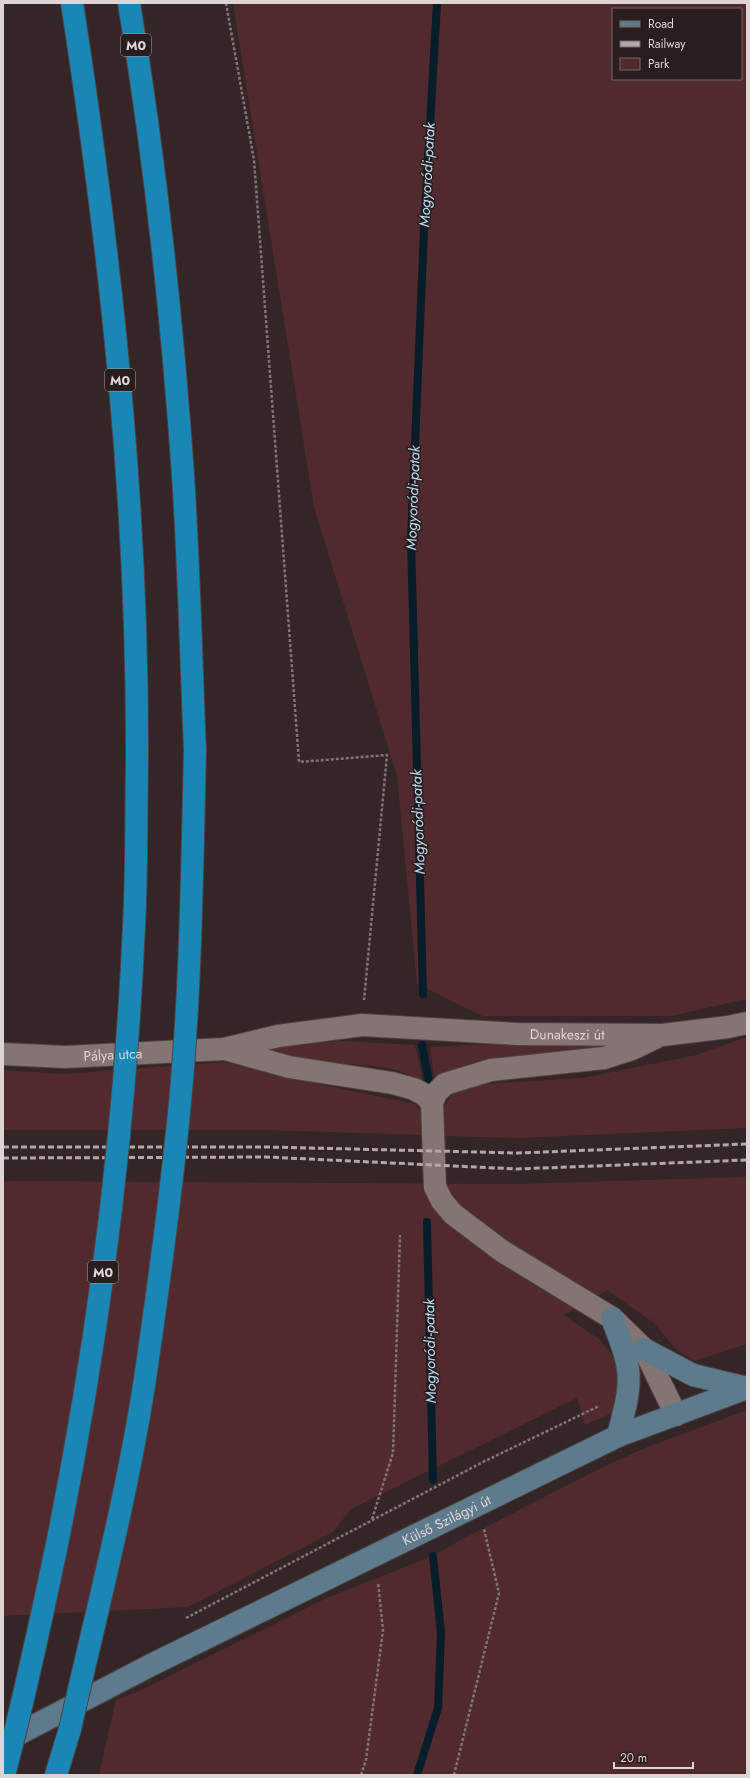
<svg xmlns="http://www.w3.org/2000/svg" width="750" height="1778" font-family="Jost,sans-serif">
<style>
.green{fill:#512a2d;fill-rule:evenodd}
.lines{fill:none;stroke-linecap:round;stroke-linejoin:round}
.stream{stroke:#071d2a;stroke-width:8}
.tertiary-casing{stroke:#4e4243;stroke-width:24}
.secondary-casing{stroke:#4e4243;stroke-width:24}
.trunk-casing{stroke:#4e4243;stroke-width:24}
.path{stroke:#807474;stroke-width:2.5;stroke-dasharray:3 2;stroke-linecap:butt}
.tertiary{stroke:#857474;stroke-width:22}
.secondary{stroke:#5d7b8c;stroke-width:22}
.trunk{stroke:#1a86b5;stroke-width:22}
.rail{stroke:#b3a8a8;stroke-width:3;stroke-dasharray:6 3;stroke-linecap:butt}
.trunk-bridge-casing{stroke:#4e4243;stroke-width:24;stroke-linecap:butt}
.trunk-bridge{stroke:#1a86b5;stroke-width:22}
.labels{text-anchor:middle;stroke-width:3;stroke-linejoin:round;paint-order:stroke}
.shield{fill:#2a1d1d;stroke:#a89d9d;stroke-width:1}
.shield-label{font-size:13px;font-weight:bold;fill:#ded4d4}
.street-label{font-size:14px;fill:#ded4d4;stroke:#2a1d1d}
.water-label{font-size:15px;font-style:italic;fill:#b7dbf2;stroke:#2a1d1d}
</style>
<rect width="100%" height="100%" fill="#342627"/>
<g class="green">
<path d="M233,3H747V999L671,1016H483L417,984L397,776L314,507ZM613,9H741V79H613Z"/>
<polygon points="747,1037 747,1128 519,1138 439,1136 441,1111 456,1088 498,1083 583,1078 696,1055"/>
<path d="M345,1041L415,1045L423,1083C398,1064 371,1067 341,1063C311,1059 281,1055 250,1051L292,1044Z"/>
<polygon points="488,1044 605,1046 526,1055 490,1063 435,1083 430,1047"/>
<polygon points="226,1062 299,1080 416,1104 421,1114 421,1135 267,1130 3,1130 3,1070 63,1074"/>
<polygon points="747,1177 747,1344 694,1361 676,1349 653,1322 607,1290 564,1315 599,1339 615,1359 619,1380 620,1395 612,1413 585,1425 577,1398 351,1509 333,1532 188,1607 3,1616 3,1181 516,1184"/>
<polygon points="747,1410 747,1775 99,1775 116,1700 148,1687 329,1597 433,1556 457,1542 597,1470 645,1448"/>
</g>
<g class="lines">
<g class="stream">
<polyline points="423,994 411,540 424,230 437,3"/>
<polyline points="422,1045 429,1082"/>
<polyline points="427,1222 433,1480"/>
<polyline points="417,1775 438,1708 441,1633 433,1556"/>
</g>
<defs>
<g id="tertiary">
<polyline points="655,1038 632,1049 604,1058 491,1070 445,1084 436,1093 432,1103 435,1187 442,1201 453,1214 502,1251 612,1318 644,1349 676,1415"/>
<polyline points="225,1049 289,1067 392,1083 414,1089 425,1095 432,1103"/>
<path id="s1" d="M3,1054L65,1057L224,1049L278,1036L362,1025L517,1034L663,1035L728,1027L747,1023"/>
</g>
<g id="secondary">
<path d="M612,1318C618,1335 626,1352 628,1369C631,1392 623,1414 618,1436"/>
<polyline points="644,1349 693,1375 747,1388"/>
<path id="s2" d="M3,1742L151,1665L618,1436L747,1388"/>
</g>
<g id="trunk">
<path d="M72,3C111,256 138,504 137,760"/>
<path d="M129,3C155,159 172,317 183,475C189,566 191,658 195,750"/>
<polyline points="56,1775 70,1729"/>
</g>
</defs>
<use href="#tertiary" class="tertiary-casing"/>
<use href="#secondary" class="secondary-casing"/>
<use href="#trunk" class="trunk-casing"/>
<g class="path">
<polyline points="226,3 254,160 299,762 387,755 364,1000"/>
<polyline points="372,1519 393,1453 400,1235"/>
<polyline points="186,1618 483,1462 599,1406"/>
<polyline points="361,1775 366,1760 383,1630 378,1582"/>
<polyline points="454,1775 499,1593 484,1529"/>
</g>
<use href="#tertiary" class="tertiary"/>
<use href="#secondary" class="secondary"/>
<use href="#trunk" class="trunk"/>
<g class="rail">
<polyline points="3,1147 267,1147 518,1153 747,1144"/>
<polyline points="3,1158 267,1157 517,1169 747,1160"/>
</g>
<defs>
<g id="trunk-bridge">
<path d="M70,1729C96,1613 127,1497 145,1379C158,1290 170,1202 179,1113C191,992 192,871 195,750"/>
<path d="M4,1775C24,1700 40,1625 56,1549C98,1343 125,1135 134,925C137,870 136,815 137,760"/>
</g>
</defs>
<use href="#trunk-bridge" class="trunk-bridge-casing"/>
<use href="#trunk-bridge" class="trunk-bridge"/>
</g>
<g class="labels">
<g class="shield">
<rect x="121" y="34" width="30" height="22" rx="3"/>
<rect x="105" y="369" width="30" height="22" rx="3"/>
<rect x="88" y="1261" width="30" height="22" rx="3"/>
</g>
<g class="shield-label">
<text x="136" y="50">M0</text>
<text x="120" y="385">M0</text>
<text x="103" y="1277">M0</text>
</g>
<g class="street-label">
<text dy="5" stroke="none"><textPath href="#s1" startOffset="567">Dunakeszi út</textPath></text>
<text dy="5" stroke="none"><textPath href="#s1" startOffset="110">Pálya utca</textPath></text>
<text dy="5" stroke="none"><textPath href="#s2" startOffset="496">Külső Szilágyi út</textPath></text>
</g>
<g class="water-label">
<text transform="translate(427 175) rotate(-87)" y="5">Mogyoródi-patak</text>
<text transform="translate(413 498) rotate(-88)" y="5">Mogyoródi-patak</text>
<text transform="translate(418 822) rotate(-92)" y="5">Mogyoródi-patak</text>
<text transform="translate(430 1351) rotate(-91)" y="5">Mogyoródi-patak</text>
</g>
</g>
<rect width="750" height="1778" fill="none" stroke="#ded4d4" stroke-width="8"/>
<rect x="612" y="8" width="130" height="72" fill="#2a1d1d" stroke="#726666"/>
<rect x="620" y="21" width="20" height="6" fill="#5d7b8c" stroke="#726666"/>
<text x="648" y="28" font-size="12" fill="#ded4d4">Road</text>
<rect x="620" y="41" width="20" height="6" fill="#b3a8a8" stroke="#726666"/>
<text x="648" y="48" font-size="12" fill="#ded4d4">Railway</text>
<rect x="620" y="58" width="20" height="12" fill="#512a2d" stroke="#726666"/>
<text x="648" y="68" font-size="12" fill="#ded4d4">Park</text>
<path d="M614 1762v6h79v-6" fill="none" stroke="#ded4d4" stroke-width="2"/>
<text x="620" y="1762" font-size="12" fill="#ded4d4" stroke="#2a1d1d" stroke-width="3" paint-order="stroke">20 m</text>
</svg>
